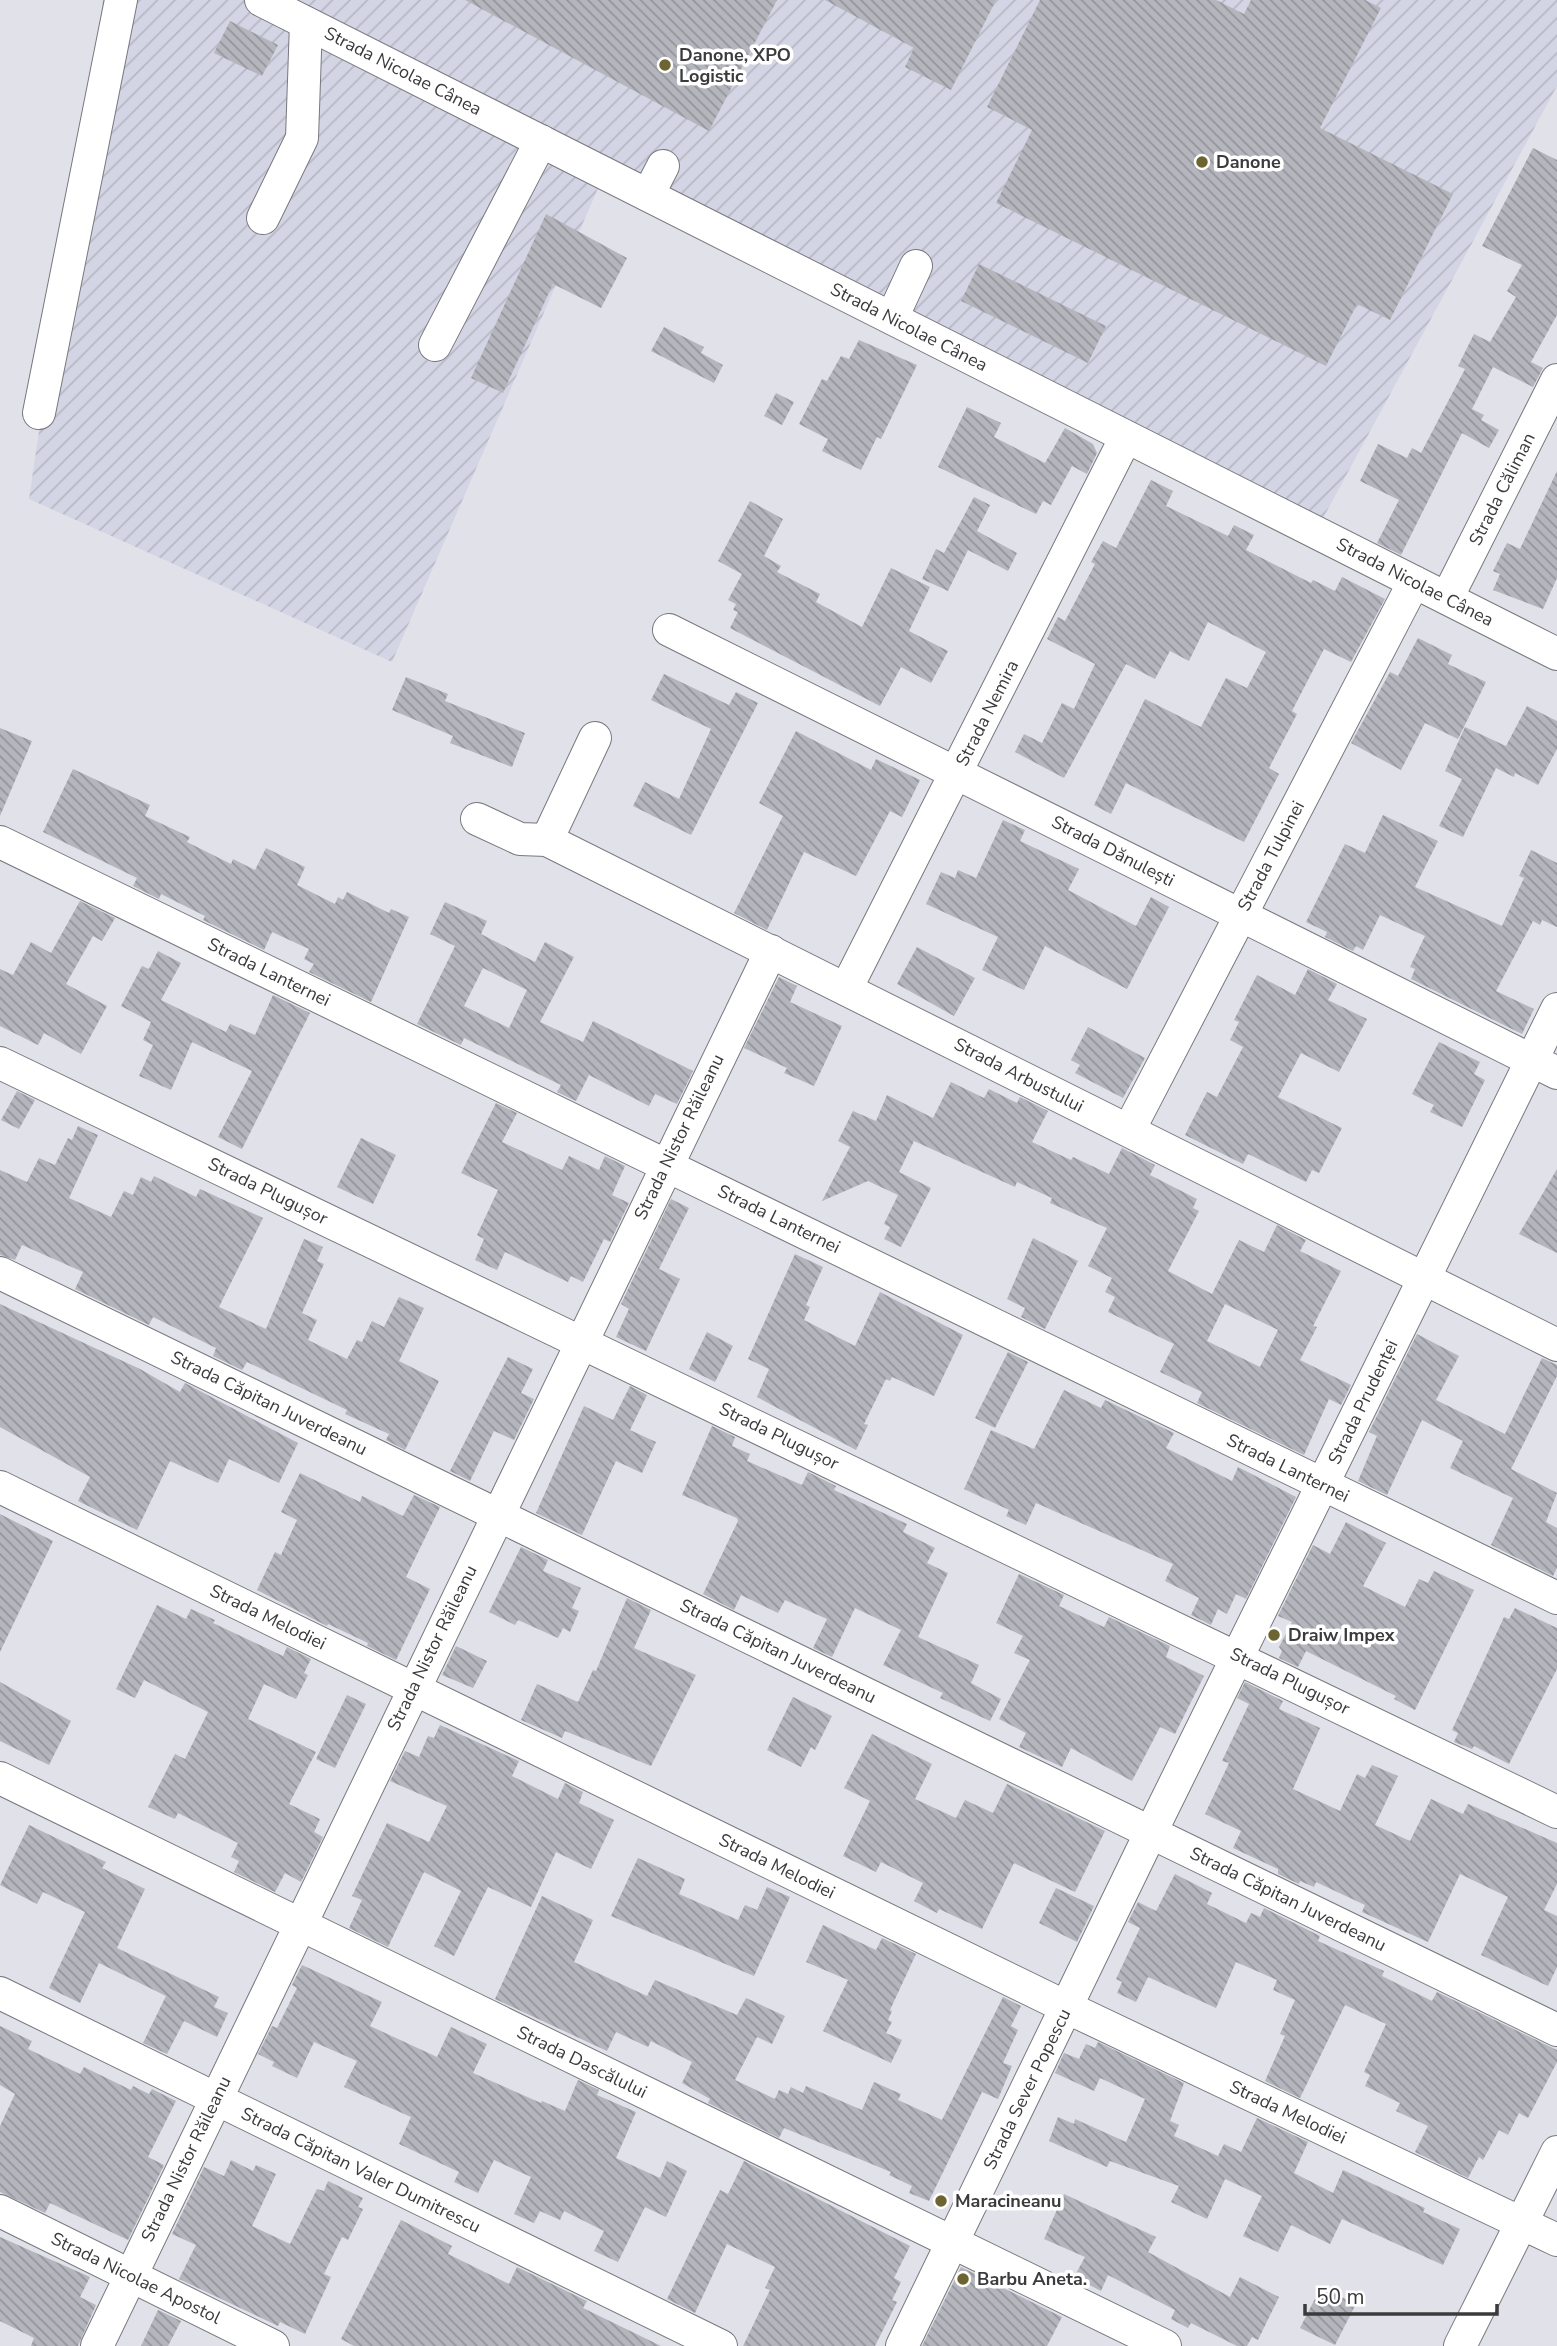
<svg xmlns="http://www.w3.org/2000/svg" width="1557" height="2346" font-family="'Nunito Sans',sans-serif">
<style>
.industrial{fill:url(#industrial-furrows)}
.building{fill:url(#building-back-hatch);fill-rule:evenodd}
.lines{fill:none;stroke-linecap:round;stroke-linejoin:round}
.minor-casing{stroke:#78787f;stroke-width:34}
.minor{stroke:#fff;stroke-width:32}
.poi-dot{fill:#6d6531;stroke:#fff;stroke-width:2.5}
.labels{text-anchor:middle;stroke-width:7;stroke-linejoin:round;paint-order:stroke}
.poi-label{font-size:18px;font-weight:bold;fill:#3b3b3e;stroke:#fff;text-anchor:start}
.street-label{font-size:18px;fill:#3b3b3e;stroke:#fff}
</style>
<defs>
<pattern id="industrial-furrows" width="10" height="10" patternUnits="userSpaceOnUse" patternTransform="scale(1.75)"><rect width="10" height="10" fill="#d3d5e4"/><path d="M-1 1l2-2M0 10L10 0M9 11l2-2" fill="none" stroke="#b6b8c5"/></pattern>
<pattern id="building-back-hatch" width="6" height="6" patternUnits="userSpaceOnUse" patternTransform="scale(1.75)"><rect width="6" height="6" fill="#b5b6bd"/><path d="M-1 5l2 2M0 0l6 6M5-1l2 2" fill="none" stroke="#94959b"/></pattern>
</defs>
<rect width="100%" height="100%" fill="#e0e1e9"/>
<polygon class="industrial" points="103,0 1557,0 1557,86 1322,520 609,163 392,662 29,499"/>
<g class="building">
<polygon points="465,0 777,0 709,131"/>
<polygon points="825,0 996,0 951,90 905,67 914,48"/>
<polygon points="1040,0 1216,0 1244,14 1251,0 1365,0 1381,8 1320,128 1453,194 1390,320 1357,304 1326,366 996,203 1032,130 987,107"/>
<polygon points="230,21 278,45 262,76 214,53"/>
<polygon points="1533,148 1557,160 1557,315 1531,362 1543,368 1533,387 1493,367 1472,409 1484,415 1481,420 1499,430 1489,448 1462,433 1401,555 1377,543 1399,500 1360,481 1378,444 1407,458 1412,448 1421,453 1465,369 1458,366 1474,334 1490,342 1516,297 1507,291 1522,265 1482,246"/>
<polygon points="546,214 627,258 601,308 553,284 503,393 471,378"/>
<polygon points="979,264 1106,326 1088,363 961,301"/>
<polygon points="664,327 704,347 701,353 723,365 714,383 651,351"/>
<polygon points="859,340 917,365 881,439 877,437 861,470 822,451 828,439 799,424 822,379 827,381 841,356 849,359"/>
<polygon points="776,393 794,402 782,425 764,416"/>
<polygon points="967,407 1001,423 994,437 1045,463 1065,428 1093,444 1097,453 1087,474 1072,466 1051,505 1043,501 1036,514 938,467"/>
<polygon points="1557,471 1557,578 1543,609 1493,590 1500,574 1493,571 1507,543 1520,549"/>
<polygon points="1151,480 1173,491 1166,506 1228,536 1234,525 1254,535 1246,550 1311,583 1313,580 1335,591 1342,577 1385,599 1351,662 1324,649 1292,711 1297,714 1269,768 1279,774 1244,842 1126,783 1111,814 1094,805 1145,699 1201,727 1226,678 1247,688 1266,652 1208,622 1189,661 1170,651 1155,679 1126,664 1064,778 1015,752 1024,734 1042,743 1062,703 1074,709 1095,664 1047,639 1058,617 1065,621 1095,564 1091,562 1103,541 1116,548"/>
<polygon points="974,497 990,505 977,531 1017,553 1008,571 968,550 948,591 922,579 936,549 944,553"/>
<polygon points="750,501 783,519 764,556 781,566 777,572 820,594 816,602 862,627 891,568 930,587 909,631 948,651 931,683 901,667 880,706 730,628 738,612 733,610 736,604 728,600 742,574 718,561"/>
<polygon points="1418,638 1452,655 1448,664 1486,682 1458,739 1425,723 1401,770 1351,743 1390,672 1398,676"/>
<polygon points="664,674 729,705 736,692 758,703 691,835 633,806 645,782 679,799 711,729 651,700"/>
<polygon points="406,677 448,694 445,701 525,733 512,767 450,743 453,736 392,710"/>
<polygon points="1527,706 1557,721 1557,749 1538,785 1515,773 1514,777 1496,768 1463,837 1439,826 1462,779 1445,771 1465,727 1506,746"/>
<polygon points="0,728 32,741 0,816"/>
<polygon points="796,731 871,770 876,759 920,780 902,817 890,811 856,876 804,852 767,930 734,913 783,816 759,803"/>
<polygon points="73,769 150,805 145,816 190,837 187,842 231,864 233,859 255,870 266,848 305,867 297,885 335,904 338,897 343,900 347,892 389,913 391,909 409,917 371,1002 309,972 314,964 304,959 309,949 272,932 264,950 203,920 205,916 161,894 159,899 133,886 137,878 43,832"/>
<polygon points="1383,815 1438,841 1415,887 1502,926 1524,878 1519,876 1531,850 1557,863 1557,927 1542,920 1540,925 1533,921 1496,991 1534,1009 1522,1034 1411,979 1415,969 1410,967 1425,936 1380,915 1363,950 1356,946 1353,951 1325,937 1327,932 1306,922 1345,844 1365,853"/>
<polygon points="1003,820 1025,830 1020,841 1079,869 1068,890 1136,926 1151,897 1169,907 1127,989 1045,946 1024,990 982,970 998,937 926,904 941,872 955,878 958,870 976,878"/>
<polygon points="80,901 115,918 102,941 93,936 66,984 107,1006 81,1054 44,1033 38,1045 0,1026 0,969 13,975 31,942 51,953"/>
<path d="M445,902L487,921L481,934L535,962L545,942L574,957L540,1022L583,1042L593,1021L693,1071L677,1104L655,1094L649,1106L589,1075L576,1101L557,1092L561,1085L464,1038L461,1045L417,1024L455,946L430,934ZM483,968L527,990L509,1028L464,1006Z"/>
<polygon points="917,947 975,978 954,1016 897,984"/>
<polygon points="158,951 181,963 161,1000 226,1032 230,1024 255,1035 273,995 310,1013 242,1149 218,1137 252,1071 192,1042 171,1090 139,1076 153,1045 143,1040 151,1022 121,1006 142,966 149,969"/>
<polygon points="1308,969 1337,984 1328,1000 1367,1019 1339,1072 1301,1053 1278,1097 1342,1128 1319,1173 1312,1170 1306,1182 1248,1154 1243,1164 1185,1135 1207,1092 1217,1097 1243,1047 1230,1040 1239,1022 1234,1020 1257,975 1295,995"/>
<polygon points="779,977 797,986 790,1002 842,1026 814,1086 784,1073 787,1068 744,1048"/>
<polygon points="1088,1027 1145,1058 1123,1098 1075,1073 1080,1065 1071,1060"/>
<polygon points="1439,1042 1480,1062 1474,1074 1485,1080 1462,1127 1430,1112 1434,1105 1412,1094"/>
<path d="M951,1082L984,1098L989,1089L1017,1103L1020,1097L1048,1111L1032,1142L1071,1160L1073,1157L1109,1174L1122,1148L1155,1165L1150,1175L1197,1199L1193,1208L1199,1211L1168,1271L1212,1294L1239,1240L1264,1252L1277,1225L1306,1240L1300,1251L1341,1271L1313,1326L1317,1327L1300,1360L1351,1385L1341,1405L1329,1399L1304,1455L1197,1403L1202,1392L1160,1372L1174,1344L1108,1312L1115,1297L1105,1292L1112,1278L1088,1266L1107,1228L1050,1203L1052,1198L1017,1182L1015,1187L914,1141L899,1172L931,1188L901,1247L884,1239L890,1227L884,1224L898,1195L868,1181L822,1201L850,1147L838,1141L853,1111L876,1121L887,1095L933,1118ZM1225,1304L1278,1330L1260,1367L1207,1341Z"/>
<polygon points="17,1091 35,1100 19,1129 1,1120"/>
<polygon points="496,1103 517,1113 502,1142 562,1170 569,1156 599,1170 605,1156 625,1166 612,1195 629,1203 610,1242 604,1239 583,1282 571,1276 568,1282 505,1252 497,1270 475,1260 484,1239 477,1235 498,1190 461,1173"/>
<polygon points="78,1126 98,1135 69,1198 111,1217 124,1191 133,1195 141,1177 151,1182 154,1176 196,1197 200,1189 263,1218 219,1307 266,1329 304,1239 323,1247 317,1261 324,1264 302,1313 317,1320 308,1340 347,1359 357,1340 362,1342 372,1321 384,1327 399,1297 424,1308 399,1361 439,1381 405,1450 386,1440 389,1434 345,1414 347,1410 247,1362 242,1370 213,1356 216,1348 153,1317 149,1325 75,1289 83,1272 22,1245 15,1260 0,1255 0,1170 27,1182 39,1158 55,1165 68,1138 72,1140"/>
<polygon points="361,1138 396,1155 373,1204 337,1187"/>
<polygon points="1557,1169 1557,1253 1519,1234"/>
<polygon points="671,1199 689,1208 659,1269 680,1279 646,1351 616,1337 629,1309 621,1304"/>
<polygon points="1033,1238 1078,1261 1045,1329 1021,1317 1025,1308 1007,1299"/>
<polygon points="795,1254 823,1267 806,1305 810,1307 804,1320 855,1346 880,1292 963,1335 934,1396 892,1377 890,1381 886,1379 864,1424 868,1425 856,1450 757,1397 769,1369 748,1359"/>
<polygon points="0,1304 140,1369 180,1392 185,1383 298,1443 279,1483 229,1459 218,1483 170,1461 137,1530 78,1501 90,1477 0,1427"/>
<polygon points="707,1332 733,1346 715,1382 689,1369"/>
<polygon points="1417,1334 1459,1356 1436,1400 1505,1434 1542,1358 1557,1365 1557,1376 1511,1469 1557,1493 1546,1522 1557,1528 1557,1568 1553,1576 1491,1545 1513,1498 1450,1468 1463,1441 1422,1420 1387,1495 1358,1481 1377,1436 1369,1432"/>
<polygon points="1008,1352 1028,1362 995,1428 975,1418"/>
<polygon points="508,1357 533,1369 521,1393 534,1399 514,1440 494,1431 470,1481 450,1471"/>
<polygon points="630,1386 647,1395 630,1430 656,1442 642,1473 616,1461 582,1535 536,1513 584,1406 613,1420"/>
<polygon points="1064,1390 1101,1408 1105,1400 1174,1433 1166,1448 1232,1481 1238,1467 1296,1497 1246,1599 1236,1594 1227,1614 1218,1609 1211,1625 1191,1615 1199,1598 1165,1581 1173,1564 1036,1503 1026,1525 1006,1516 1009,1510 964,1489 991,1430 1034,1449"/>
<polygon points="712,1426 735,1437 732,1446 750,1454 747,1461 802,1485 808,1472 836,1486 834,1490 907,1524 903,1532 935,1548 927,1563 948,1573 918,1637 979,1665 971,1683 1001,1699 990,1721 940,1698 943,1693 883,1665 901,1630 855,1608 832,1657 813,1648 827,1619 785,1600 778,1613 741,1595 734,1610 703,1594 738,1521 737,1518 682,1495"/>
<polygon points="300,1473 360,1502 362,1496 403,1516 414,1495 440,1507 406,1577 430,1589 396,1660 367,1646 368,1643 328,1624 327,1626 257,1590 275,1552 281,1555 297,1520 281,1512"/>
<polygon points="0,1514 53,1541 0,1652"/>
<polygon points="1346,1522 1386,1543 1363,1586 1405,1607 1419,1579 1428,1583 1434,1571 1474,1590 1415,1710 1394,1699 1396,1696 1306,1651 1298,1667 1279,1658 1282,1651 1279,1647 1292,1622 1278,1616 1313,1545 1330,1554"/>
<polygon points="521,1547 548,1560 543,1571 581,1588 572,1608 579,1611 570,1632 563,1628 558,1638 518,1620 515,1625 489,1612"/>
<polygon points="1019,1574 1064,1595 1059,1606 1104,1627 1109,1617 1170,1646 1166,1657 1204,1676 1175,1734 1160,1727 1132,1781 1071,1748 1062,1767 1019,1747 1026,1733 999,1719 1030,1660 1014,1653 1023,1636 996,1623"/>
<polygon points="627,1598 651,1610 634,1648 696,1675 651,1766 565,1731 562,1738 521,1720 537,1684 578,1702 593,1670 596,1671"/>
<polygon points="157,1605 186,1619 191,1609 215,1620 213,1623 283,1656 287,1647 311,1659 304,1673 308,1675 296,1699 264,1684 248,1719 316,1752 289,1804 320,1819 314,1832 323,1837 301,1882 285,1873 275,1892 234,1872 239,1861 231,1857 238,1843 178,1813 175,1819 148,1807 175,1754 185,1759 208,1712 144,1680 135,1698 116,1689"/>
<polygon points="1515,1608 1557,1628 1557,1669 1509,1764 1474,1746 1472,1749 1454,1742 1458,1733 1452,1730 1504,1617 1509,1619"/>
<polygon points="456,1646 487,1661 473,1688 442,1675"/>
<polygon points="0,1682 71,1721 49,1765 0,1741"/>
<polygon points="1245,1682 1283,1701 1279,1709 1320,1728 1293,1789 1340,1811 1357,1774 1365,1778 1372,1765 1398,1776 1375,1825 1410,1841 1431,1799 1463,1814 1468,1804 1557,1843 1557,1884 1544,1910 1557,1916 1557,1967 1548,1986 1481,1955 1508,1897 1460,1874 1428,1942 1362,1912 1365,1905 1316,1882 1314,1887 1300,1881 1299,1884 1278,1874 1278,1869 1233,1848 1241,1831 1205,1814 1229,1763 1222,1761 1249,1704 1237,1698"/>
<polygon points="347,1695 366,1704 335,1768 316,1759"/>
<polygon points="793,1697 832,1716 815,1750 811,1747 801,1767 767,1750"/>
<polygon points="440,1725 519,1761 512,1776 558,1799 565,1783 583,1792 579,1803 614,1820 591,1869 556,1852 531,1907 488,1887 454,1956 434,1946 461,1891 424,1872 388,1947 349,1928 362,1900 352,1896 387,1823 429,1842 447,1806 390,1781 405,1751 419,1757 428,1736 434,1738"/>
<polygon points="872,1734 932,1764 915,1799 956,1818 965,1800 993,1813 1007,1784 1105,1831 1075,1892 1014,1863 982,1929 939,1909 937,1913 914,1901 923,1883 881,1862 876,1872 843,1856 870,1801 844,1788"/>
<polygon points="29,1825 106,1862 102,1868 145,1889 117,1948 219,1997 214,2007 228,2013 217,2037 184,2021 167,2054 143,2043 166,1996 99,1963 80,2003 49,1988 85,1912 43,1892 37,1904 0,1885"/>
<polygon points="638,1858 685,1879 679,1894 738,1920 745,1905 757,1910 767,1887 790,1897 754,1976 611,1916"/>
<polygon points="1175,1874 1212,1893 1207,1904 1246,1923 1251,1913 1260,1917 1264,1908 1320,1936 1318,1941 1384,1971 1382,1976 1432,2001 1437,1992 1557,2050 1557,2062 1528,2118 1519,2113 1508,2135 1499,2130 1483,2160 1479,2157 1468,2178 1415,2152 1428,2126 1396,2111 1400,2103 1365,2086 1370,2075 1364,2072 1386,2024 1345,2005 1300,2098 1265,2081 1285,2036 1280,2034 1295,2000 1273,1990 1277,1980 1236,1962 1216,2008 1148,1977 1136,2002 1117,1993 1122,1982 1116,1979 1140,1928 1128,1922 1138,1902 1156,1911"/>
<polygon points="1056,1888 1094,1906 1077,1942 1039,1923"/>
<polygon points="542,1896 593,1920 574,1962 647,1996 655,1980 737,2015 746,1998 785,2016 772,2044 757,2037 735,2080 775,2099 779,2090 788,2094 791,2087 803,2093 806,2086 862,2110 874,2082 901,2094 898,2100 942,2120 1003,1997 1021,2006 1011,2026 1018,2030 1003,2063 1012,2066 998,2099 982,2092 929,2201 909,2193 912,2186 889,2175 891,2172 784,2128 779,2138 708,2103 710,2099 682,2083 692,2062 651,2041 648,2047 616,2032 607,2051 495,1999"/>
<polygon points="823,1925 876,1950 882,1938 916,1954 890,2010 892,2011 888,2020 892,2022 886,2033 902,2040 891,2063 823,2031 848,1980 806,1962"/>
<polygon points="302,1965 382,2002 370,2026 437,2057 451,2027 487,2044 473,2073 541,2103 542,2101 565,2111 578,2080 599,2090 597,2095 636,2112 616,2158 660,2178 667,2161 687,2171 666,2217 645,2207 618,2262 594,2251 604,2231 564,2211 560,2220 540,2211 534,2223 514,2214 531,2177 494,2160 478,2193 454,2182 459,2172 399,2144 411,2117 344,2087 357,2061 314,2042 297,2078 272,2066 274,2062 258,2054 272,2026 277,2028 297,1988 292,1985"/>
<polygon points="0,2026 32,2041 28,2049 80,2074 84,2067 131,2090 133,2086 149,2094 152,2089 176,2101 148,2157 164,2165 128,2240 50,2203 45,2213 0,2192 0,2126 15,2094 0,2085"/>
<polygon points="1098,2042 1184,2083 1170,2121 1179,2125 1174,2136 1218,2156 1224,2144 1241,2152 1257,2118 1308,2142 1294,2173 1333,2193 1343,2170 1425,2208 1423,2212 1460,2229 1443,2265 1342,2219 1330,2244 1291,2225 1278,2252 1243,2236 1262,2196 1225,2179 1207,2219 1171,2202 1179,2186 1110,2161 1107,2167 1049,2141 1058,2117 1074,2124 1075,2119 1126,2142 1145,2099 1100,2078 1094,2091 1055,2073 1064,2053 1079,2059 1086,2044 1095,2048"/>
<polygon points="231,2160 253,2171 256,2165 276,2174 252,2226 290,2244 317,2189 324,2191 328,2181 363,2198 358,2207 363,2209 348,2240 342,2237 324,2274 331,2277 305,2334 280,2322 278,2326 179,2279 196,2245 172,2234 204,2167 224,2176"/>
<polygon points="744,2161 910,2246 894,2278 901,2282 892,2300 897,2302 875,2346 743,2346 770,2290 765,2288 775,2267 727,2244 695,2313 667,2299 720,2190 728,2194"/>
<polygon points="1064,2194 1156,2237 1148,2252 1230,2297 1240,2277 1279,2297 1258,2340 1252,2337 1247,2346 1237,2346 1191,2323 1188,2328 1171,2319 1175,2310 1108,2275 1101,2291 1074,2277 1085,2257 1044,2239"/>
<polygon points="401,2220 452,2246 448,2254 509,2284 517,2267 587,2301 583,2308 661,2346 354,2346 341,2339"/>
<polygon points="0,2237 90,2277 80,2297 96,2305 78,2346 31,2346 34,2338 0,2321"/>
<polygon points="961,2267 1062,2317 1047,2346 922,2346"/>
<polygon points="1321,2287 1356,2304 1335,2345 1300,2328"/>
<polygon points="158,2310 181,2321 168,2346 141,2346"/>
</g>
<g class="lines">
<defs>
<g id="minor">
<polyline points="261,0 1557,654"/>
<polyline points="648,195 663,166"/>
<polyline points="263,218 302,138 306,23"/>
<polyline points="892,318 916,266"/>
<polyline points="435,345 541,141"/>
<polyline points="39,413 121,0"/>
<polyline points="1447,598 1557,380"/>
<polyline points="669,630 1557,1073"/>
<polyline points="477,819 520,839 547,840 1557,1345"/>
<polyline points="547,840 595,738"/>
<polyline points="0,842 1557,1598"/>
<polyline points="846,989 1126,437"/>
<polyline points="0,1063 1557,1812"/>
<polyline points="1129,1130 1414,582"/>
<polyline points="0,1273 1557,2030"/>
<polyline points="0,1487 1066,2007 1557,2240"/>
<polyline points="0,1778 1165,2346"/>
<polyline points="0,1993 721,2346"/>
<polyline points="0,2211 273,2346"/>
<polyline points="97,2346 771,951"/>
<polyline points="902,2346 1151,1832 1557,1009"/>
<polyline points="1460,2346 1557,2152"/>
</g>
</defs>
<use href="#minor" class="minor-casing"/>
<use href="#minor" class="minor"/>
</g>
<g class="poi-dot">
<circle cx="665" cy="65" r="7"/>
<circle cx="1202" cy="162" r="7"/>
<circle cx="1274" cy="1635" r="7"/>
<circle cx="941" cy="2201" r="7"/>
<circle cx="963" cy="2279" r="7"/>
</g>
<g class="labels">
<g class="poi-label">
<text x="679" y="61">Danone, XPO<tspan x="679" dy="21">Logistic</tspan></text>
<text x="1216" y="168">Danone</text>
<text x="1288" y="1641">Draiw Impex</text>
<text x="955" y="2207">Maracineanu</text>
<text x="977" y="2285">Barbu Aneta.</text>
</g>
<g class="street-label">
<text transform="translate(403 71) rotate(27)" y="6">Strada Nicolae Cânea</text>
<text transform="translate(909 327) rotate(27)" y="6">Strada Nicolae Cânea</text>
<text transform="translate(1502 489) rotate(-63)" y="6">Strada Căliman</text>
<text transform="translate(1415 582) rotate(27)" y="6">Strada Nicolae Cânea</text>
<text transform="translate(987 713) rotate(-63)" y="6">Strada Nemira</text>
<text transform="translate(1113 851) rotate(27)" y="6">Strada Dănulești</text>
<text transform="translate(1271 856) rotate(-62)" y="6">Strada Tulpinei</text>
<text transform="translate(269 972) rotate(26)" y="6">Strada Lanternei</text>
<text transform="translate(1019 1075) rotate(27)" y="6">Strada Arbustului</text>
<text transform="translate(679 1137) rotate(-64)" y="6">Strada Nistor Răileanu</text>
<text transform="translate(268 1191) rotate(26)" y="6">Strada Plugușor</text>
<text transform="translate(779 1219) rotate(26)" y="6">Strada Lanternei</text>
<text transform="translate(1363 1402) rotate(-64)" y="6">Strada Prudenței</text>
<text transform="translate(269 1403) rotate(26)" y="6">Strada Căpitan Juverdeanu</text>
<text transform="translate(779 1436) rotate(26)" y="6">Strada Plugușor</text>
<text transform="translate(1288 1468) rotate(26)" y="6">Strada Lanternei</text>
<text transform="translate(268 1617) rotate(26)" y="6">Strada Melodiei</text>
<text transform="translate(432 1648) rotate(-64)" y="6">Strada Nistor Răileanu</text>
<text transform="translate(778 1651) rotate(26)" y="6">Strada Căpitan Juverdeanu</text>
<text transform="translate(1290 1681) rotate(26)" y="6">Strada Plugușor</text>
<text transform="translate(777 1866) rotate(26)" y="6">Strada Melodiei</text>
<text transform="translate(1288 1899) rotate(26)" y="6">Strada Căpitan Juverdeanu</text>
<text transform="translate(582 2062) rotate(26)" y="6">Strada Dascălului</text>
<text transform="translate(1027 2089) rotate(-64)" y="6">Strada Sever Popescu</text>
<text transform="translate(1288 2112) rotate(25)" y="6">Strada Melodiei</text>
<text transform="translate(186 2159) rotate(-64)" y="6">Strada Nistor Răileanu</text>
<text transform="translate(361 2170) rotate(26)" y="6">Strada Căpitan Valer Dumitrescu</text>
<text transform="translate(136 2278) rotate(26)" y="6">Strada Nicolae Apostol</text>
</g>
</g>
<path d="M1305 2304v10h192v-10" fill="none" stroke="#3b3b3e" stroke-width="3.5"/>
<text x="1316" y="2304" font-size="21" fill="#3b3b3e" stroke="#ffffff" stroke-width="5" paint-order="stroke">50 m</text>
</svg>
